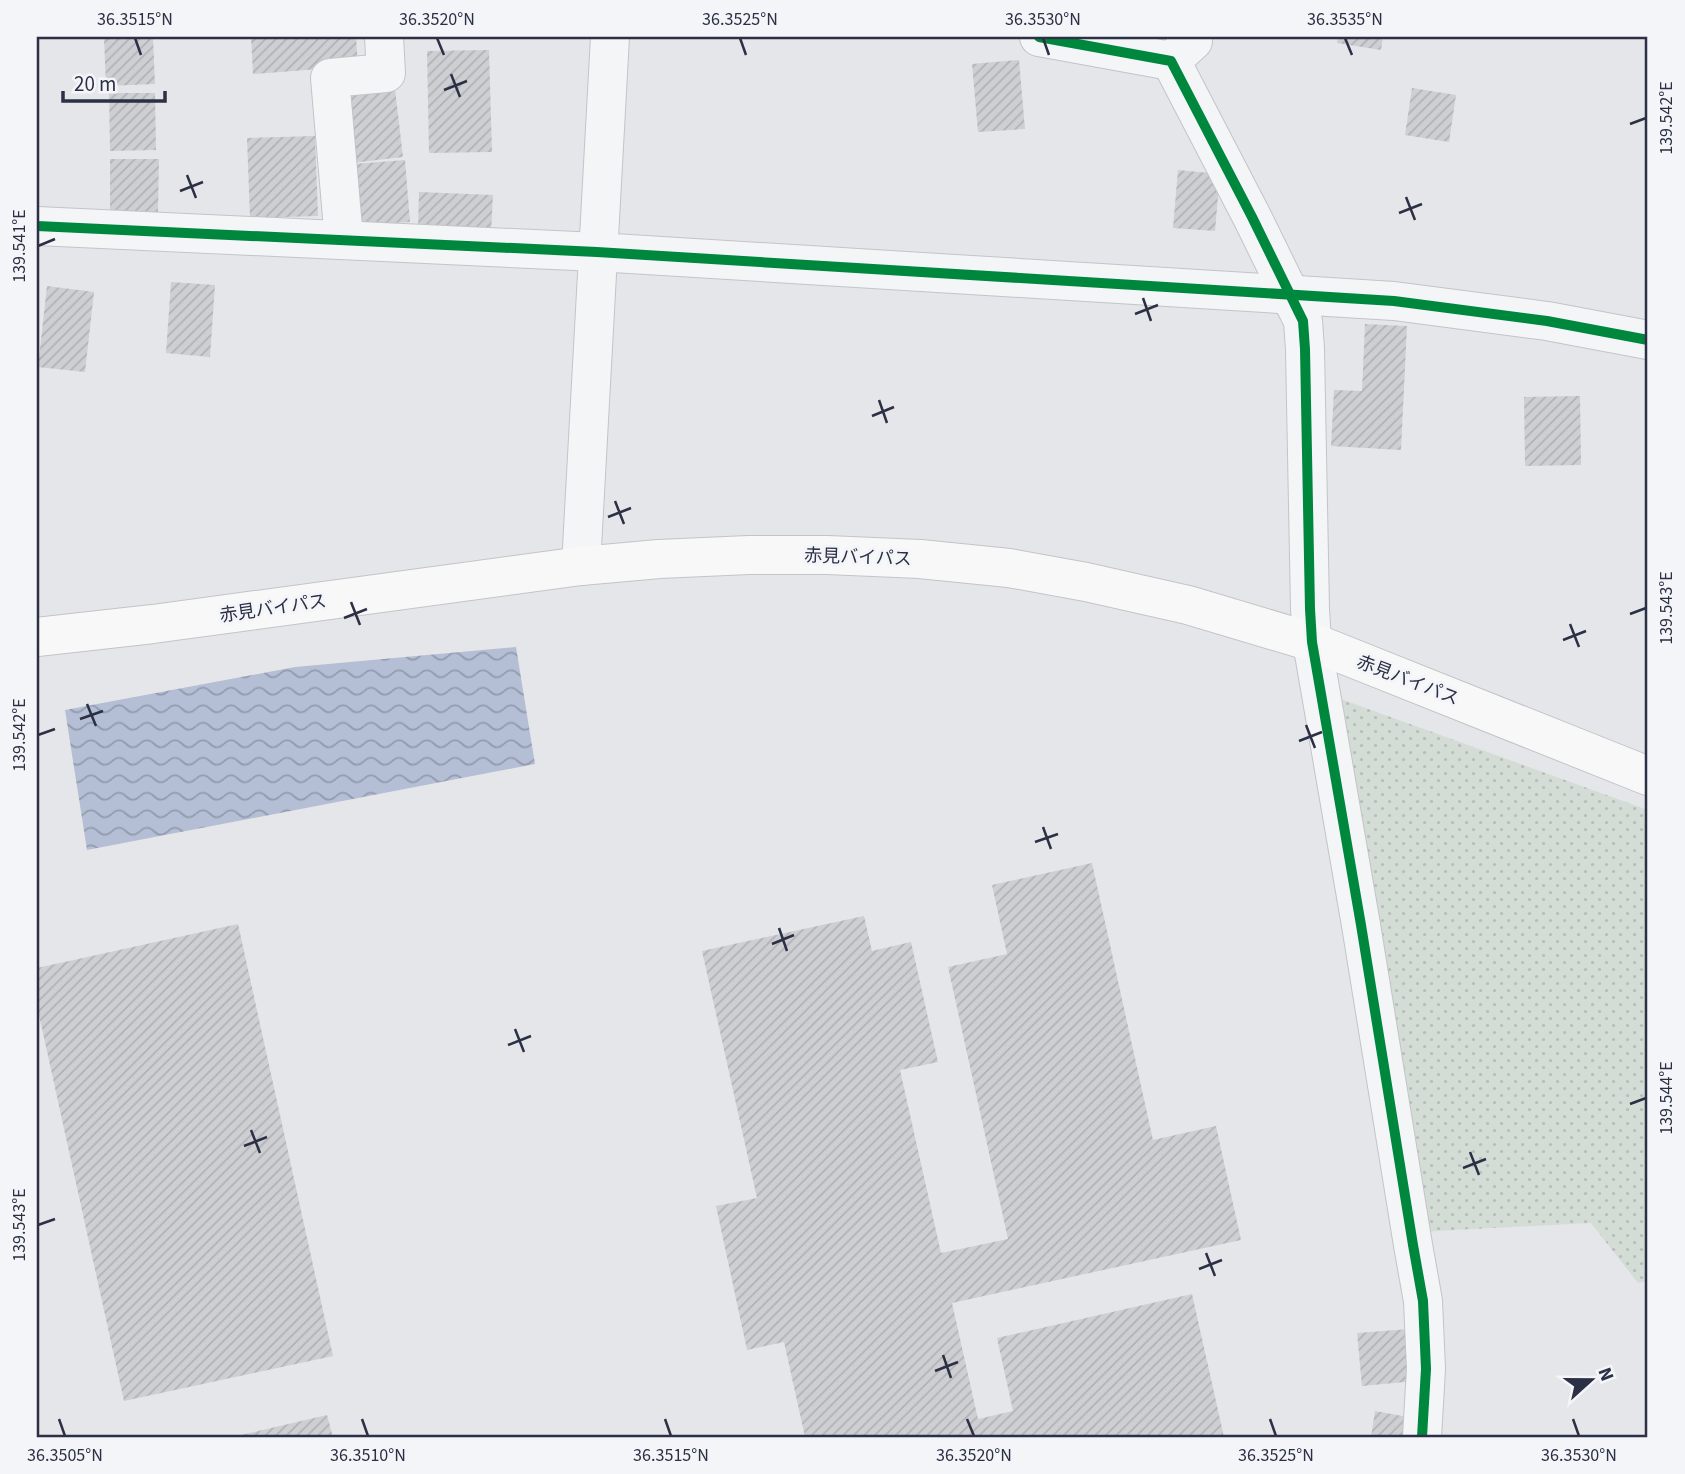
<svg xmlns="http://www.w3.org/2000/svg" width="1685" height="1474" font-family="'Source Sans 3','Noto Sans JP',sans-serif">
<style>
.grass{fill:url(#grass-dots)}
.water{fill:url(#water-waves)}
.building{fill:url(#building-hatch)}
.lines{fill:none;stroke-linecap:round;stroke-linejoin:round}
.street-casing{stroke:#c3c4c7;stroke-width:40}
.secondary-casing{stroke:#c3c4c7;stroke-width:40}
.street{stroke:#f4f5f7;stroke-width:38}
.secondary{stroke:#f8f8f8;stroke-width:38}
.cycleway-casing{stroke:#f3f5f9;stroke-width:15}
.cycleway{stroke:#00873e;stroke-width:10}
.ticks{fill:none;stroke:#2b3044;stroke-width:2.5}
.labels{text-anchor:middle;stroke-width:6;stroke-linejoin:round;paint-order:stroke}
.street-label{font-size:18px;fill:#2b3044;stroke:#f3f5f9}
.neatline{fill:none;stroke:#2b3044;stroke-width:2.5}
.ticks-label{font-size:18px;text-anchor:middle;fill:#2b3044}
</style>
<defs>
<pattern id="grass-dots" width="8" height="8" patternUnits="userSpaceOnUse" patternTransform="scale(1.75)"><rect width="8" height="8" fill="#d4ddd5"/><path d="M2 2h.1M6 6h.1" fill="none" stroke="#b6beb8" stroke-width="1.8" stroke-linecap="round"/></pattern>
<pattern id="water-waves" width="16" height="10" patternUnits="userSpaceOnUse" patternTransform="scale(1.75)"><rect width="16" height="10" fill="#b4bed4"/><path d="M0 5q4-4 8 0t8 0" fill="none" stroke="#939bae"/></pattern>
<pattern id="building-hatch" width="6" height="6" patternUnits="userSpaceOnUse" patternTransform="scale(1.75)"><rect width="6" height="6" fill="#cecfd2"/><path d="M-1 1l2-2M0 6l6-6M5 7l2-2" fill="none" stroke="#b1b2b6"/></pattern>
</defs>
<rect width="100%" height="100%" fill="#e5e6e9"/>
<polygon class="grass" points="1327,694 1648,810 1648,1281 1638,1283 1591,1223 1417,1232"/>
<polygon class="water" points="516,647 535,764 87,850 65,710 295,667"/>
<g class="building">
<polygon points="104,37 153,37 155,84 106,86"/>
<polygon points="251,37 356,37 358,66 253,74"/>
<polygon points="1338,37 1383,37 1381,50 1337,43"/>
<polygon points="489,50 492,152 429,153 427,51"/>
<polygon points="1019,60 1025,129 978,132 972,64"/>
<polygon points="1412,88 1456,95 1449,142 1405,135"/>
<polygon points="395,89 403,157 352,163 344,95"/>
<polygon points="109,93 155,93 156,150 110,151"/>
<polygon points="315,136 318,216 250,218 247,138"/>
<polygon points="110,159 159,159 158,212 110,211"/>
<polygon points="405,160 410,222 359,225 354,164"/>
<polygon points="1178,170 1220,174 1215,231 1173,228"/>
<polygon points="419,192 493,195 491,232 418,228"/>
<polygon points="171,282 215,285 210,357 166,353"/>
<polygon points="47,286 94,292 85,372 38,367"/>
<polygon points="1365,324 1407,326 1401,450 1331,446 1334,390 1362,391"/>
<polygon points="1580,396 1581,465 1525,466 1524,397"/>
<polygon points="1092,863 1153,1140 1216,1126 1241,1240 952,1303 978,1419 1013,1411 997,1338 1192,1294 1224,1437 805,1437 784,1342 747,1350 716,1206 757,1198 702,951 864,916 872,951 911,942 938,1062 900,1070 941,1253 1008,1239 948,967 1007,954 992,885"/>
<polygon points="238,924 333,1356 124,1401 37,1006 37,968"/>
<polygon points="1410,1329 1415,1381 1362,1386 1357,1333"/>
<polygon points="1375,1411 1419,1419 1416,1437 1371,1437"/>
<polygon points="327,1415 333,1437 237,1437 237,1436"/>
</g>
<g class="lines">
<defs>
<g id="street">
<polyline points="1039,37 1171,61 1252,217 1303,321 1305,349 1310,609 1312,642 1361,925 1413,1245 1423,1301 1426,1369 1422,1437"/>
<polyline points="1171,61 1193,41 1193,37"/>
<polyline points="37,226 597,252 1394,301 1547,321 1648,340"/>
<polyline points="344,240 330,78 386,73 384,37"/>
<polyline points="581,566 610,37"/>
</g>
<polyline id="secondary" points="37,637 153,624 581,566 659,559 749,555 827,555 920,559 1009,568 1086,582 1188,605 1312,642 1648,776"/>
</defs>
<use href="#street" class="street-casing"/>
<use href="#secondary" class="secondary-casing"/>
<use href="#street" class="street"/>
<use href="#secondary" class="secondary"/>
<defs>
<g id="cycleway">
<polyline points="1039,37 1171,61 1252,217 1303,321 1305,349 1310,609 1312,642 1361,925 1413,1245 1423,1301 1426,1369 1422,1437"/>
<polyline points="37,226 597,252 1394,301 1547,321 1648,340"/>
</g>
</defs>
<use href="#cycleway" class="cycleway-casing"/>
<use href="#cycleway" class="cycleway"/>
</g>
<path class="ticks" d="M135,38L141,55M437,38L444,55M740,38L746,55M1043,38L1049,55M1345,38L1352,55M451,74L460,97M444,90L467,81M1630,124L1646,118M187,175L196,198M180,191L203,182M1406,197L1415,220M1399,213L1422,204M38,246L55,239M1143,298L1151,321M1135,314L1158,305M879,400L887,423M872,416L894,407M615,501L624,524M608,517L631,508M351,602L360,625M1630,614L1646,608M344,618L367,609M1570,624L1579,647M1563,640L1586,631M87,704L96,726M80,719L103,711M1306,725L1315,748M38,735L55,729M1299,741L1322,732M1043,827L1051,849M1035,842L1058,834M779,928L787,951M772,944L794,935M515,1029L524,1052M508,1045L531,1036M1630,1104L1646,1098M251,1130L260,1153M244,1146L267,1137M1470,1152L1479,1175M1463,1168L1486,1159M38,1225L55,1219M1206,1253L1215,1276M1199,1269L1222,1260M943,1355L951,1378M935,1371L958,1362M59,1419L65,1436M362,1419L368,1436M665,1419L671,1436M967,1419L974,1436M1270,1419L1276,1436M1573,1419L1579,1436"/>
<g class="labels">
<g class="street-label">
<text transform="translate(858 557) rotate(2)" y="6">赤見バイパス</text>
<text transform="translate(273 608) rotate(-8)" y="6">赤見バイパス</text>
<text transform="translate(1408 680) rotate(21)" y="6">赤見バイパス</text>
</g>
</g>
<rect width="1685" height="1474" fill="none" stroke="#f3f5f9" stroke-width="77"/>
<g transform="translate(1591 1380) rotate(69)" stroke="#f3f5f9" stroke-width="5" paint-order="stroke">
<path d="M0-5L12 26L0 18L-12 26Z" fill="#2b3044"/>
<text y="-10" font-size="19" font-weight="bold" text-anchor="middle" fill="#2b3044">N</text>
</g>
<path d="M63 91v10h102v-10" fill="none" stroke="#2b3044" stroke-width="3.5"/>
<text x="74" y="91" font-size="21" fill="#2b3044" stroke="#f3f5f9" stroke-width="5" paint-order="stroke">20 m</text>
<rect x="38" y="38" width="1608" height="1398" class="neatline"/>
<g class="ticks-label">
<text x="135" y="25">36.3515°N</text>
<text x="437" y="25">36.3520°N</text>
<text x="740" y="25">36.3525°N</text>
<text x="1043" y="25">36.3530°N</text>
<text x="1345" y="25">36.3535°N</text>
<text transform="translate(1666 118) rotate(-90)" y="6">139.542°E</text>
<text transform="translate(19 246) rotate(-90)" y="6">139.541°E</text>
<text transform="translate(1666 608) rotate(-90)" y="6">139.543°E</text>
<text transform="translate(19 735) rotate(-90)" y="6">139.542°E</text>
<text transform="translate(1666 1098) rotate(-90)" y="6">139.544°E</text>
<text transform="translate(19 1225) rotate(-90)" y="6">139.543°E</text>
<text x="65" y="1461">36.3505°N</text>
<text x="368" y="1461">36.3510°N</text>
<text x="671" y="1461">36.3515°N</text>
<text x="974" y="1461">36.3520°N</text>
<text x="1276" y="1461">36.3525°N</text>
<text x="1579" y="1461">36.3530°N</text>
</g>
</svg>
